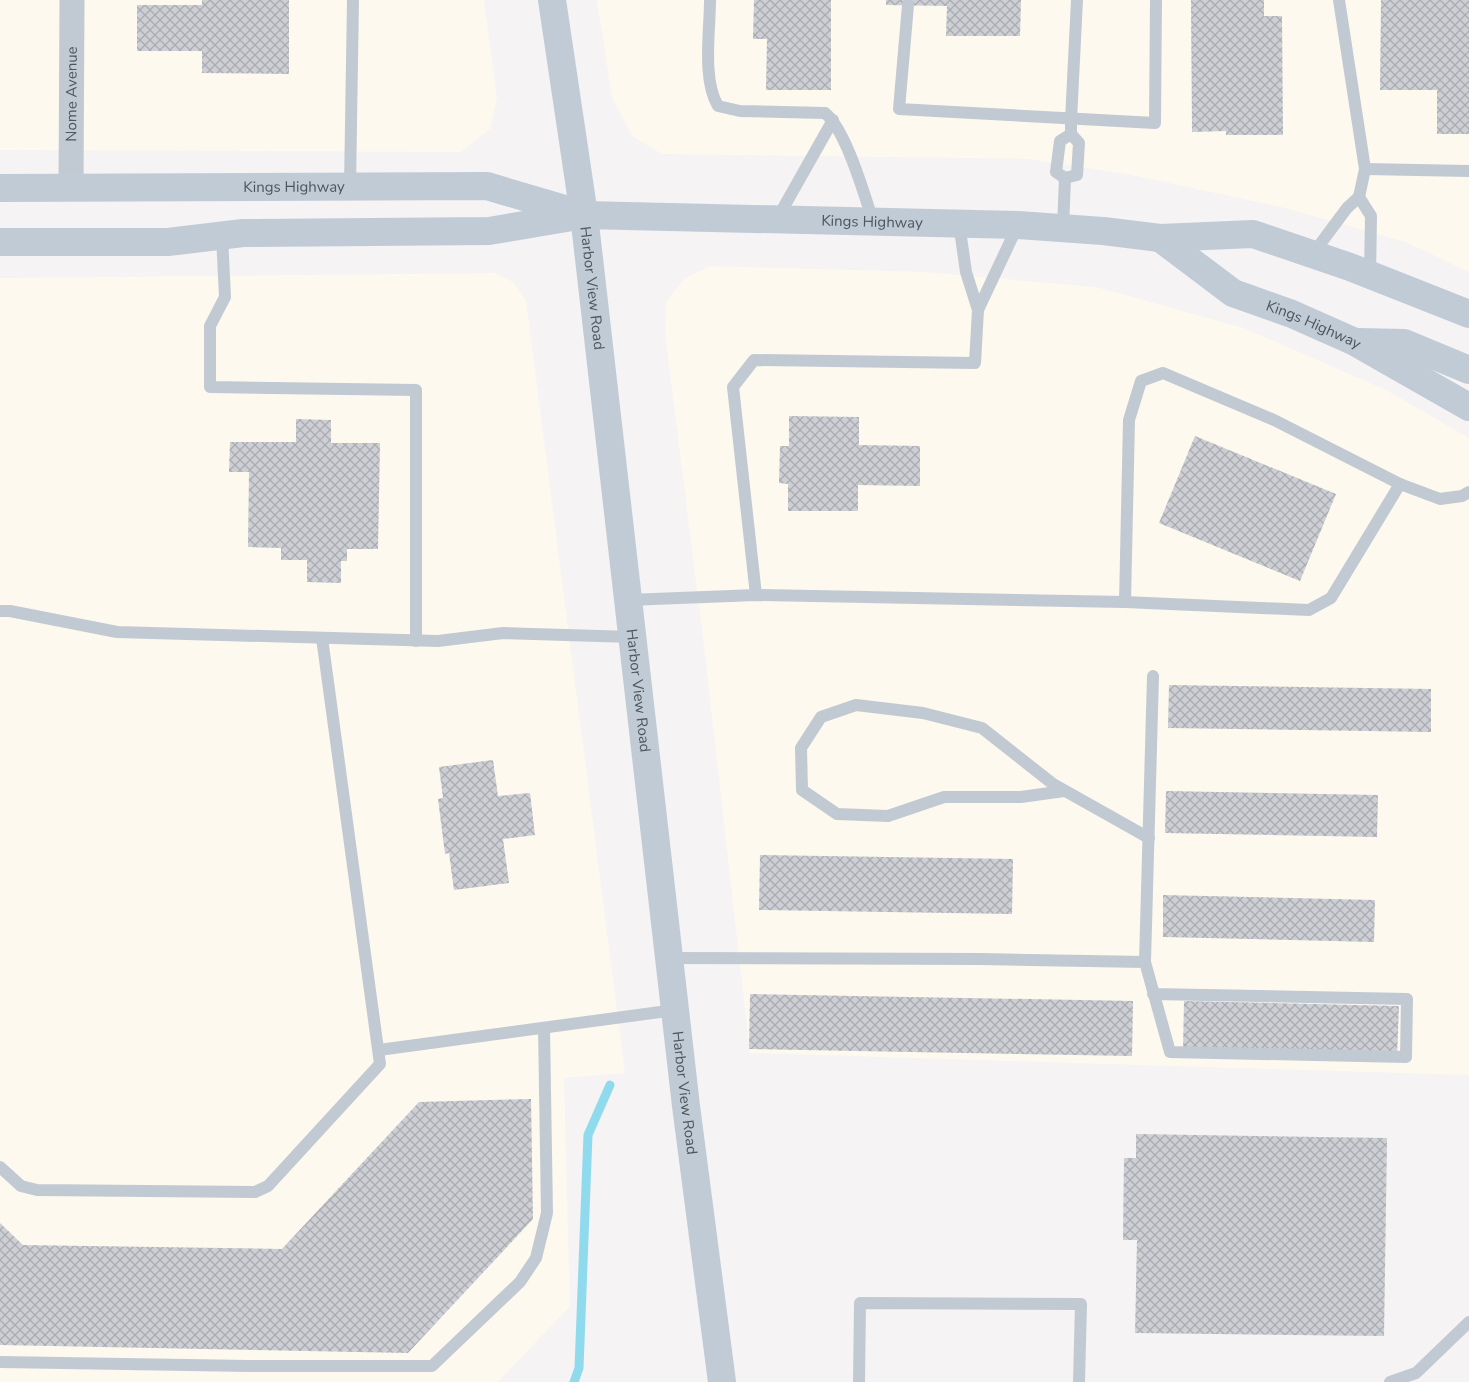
<svg xmlns="http://www.w3.org/2000/svg" width="1469" height="1382" font-family="'Nunito Sans',sans-serif">
<style>
.commercial{fill:#fdf9ef}
.lines{fill:none;stroke-linecap:round;stroke-linejoin:round}
.stream{stroke:#90daee;stroke-width:9}
.building{fill:url(#building-cross-hatch)}
.lane{stroke:#c1cad2;stroke-width:12}
.street{stroke:#c1cad2;stroke-width:25}
.secondary{stroke:#c1cbd6;stroke-width:28}
.labels{text-anchor:middle;stroke-width:4;stroke-linejoin:round;paint-order:stroke}
.street-label{font-size:15px;fill:#4a5661;stroke:#fff}
</style>
<defs>
<pattern id="building-cross-hatch" width="8" height="8" patternUnits="userSpaceOnUse" patternTransform="scale(1.25)"><rect width="8" height="8" fill="#cdcfd5"/><path d="M0 0l8 8M0 8l8-8" fill="none" stroke="#a8abb0"/></pattern>
</defs>
<rect width="100%" height="100%" fill="#f5f3f3"/>
<g class="commercial">
<polygon points="0,0 484,0 497,98 490,129 461,152 0,150"/>
<polygon points="597,0 1469,0 1469,272 1408,243 1281,207 1131,175 1029,159 662,154 632,136 612,98"/>
<polygon points="711,266 926,272 1096,287 1244,328 1386,390 1469,438 1469,1075 750,1053 703,638 665,333 666,302 685,278"/>
<polygon points="495,273 513,282 526,300 625,1073 564,1078 570,1306 498,1382 0,1382 0,278"/>
</g>
<g class="lines">
<polyline class="stream" points="574,1382 579,1368 588,1135 610,1085"/>
</g>
<g class="building">
<polygon points="202,0 289,0 289,74 202,73 202,51 137,51 137,5 202,5"/>
<polygon points="754,0 831,0 831,90 766,90 767,39 753,39"/>
<polygon points="886,0 1021,0 1020,36 946,36 947,6 886,5"/>
<polygon points="1191,0 1264,0 1264,16 1282,16 1283,135 1226,135 1226,131 1192,132"/>
<polygon points="1381,0 1469,0 1469,134 1437,134 1437,90 1380,90"/>
<polygon points="789,416 859,417 859,445 920,446 920,486 858,485 858,511 788,511 788,484 779,483 780,446 789,446"/>
<polygon points="296,419 331,420 331,443 380,443 378,549 347,549 347,561 341,561 341,583 307,582 307,560 281,560 281,548 248,547 249,472 229,472 230,442 296,442"/>
<polygon points="1195,436 1336,494 1300,581 1159,523"/>
<polygon points="1169,685 1431,689 1431,732 1168,728"/>
<polygon points="493,760 498,796 530,793 535,835 503,839 509,883 454,890 449,853 445,854 438,799 443,798 439,767"/>
<polygon points="1166,791 1378,795 1377,837 1165,833"/>
<polygon points="760,855 1013,859 1012,914 759,910"/>
<polygon points="1163,895 1375,900 1374,942 1163,937"/>
<polygon points="750,994 1133,1001 1132,1056 749,1049"/>
<polygon points="1184,1001 1399,1006 1397,1056 1183,1051"/>
<polygon points="531,1099 533,1219 408,1353 0,1345 0,1223 23,1245 282,1249 419,1102"/>
<polygon points="1136,1134 1387,1138 1384,1336 1135,1333 1137,1240 1123,1240 1124,1158 1136,1158"/>
</g>
<g class="lines">
<g class="lane">
<path d="M710,0C710,31 702,79 718,106L740,111L825,113C846,130 864,194 873,221"/>
<polyline points="1339,0 1365,169 1359,197"/>
<polyline points="908,5 899,109 1155,123 1156,0"/>
<polyline points="1071,134 1060,141 1056,172 1065,178 1077,175 1079,143 1071,134 1071,120 1077,0"/>
<polyline points="1365,169 1469,171"/>
<polyline points="350,186 353,0"/>
<polyline points="777,219 833,120"/>
<polyline points="959,223 966,272 978,310"/>
<polyline points="1063,228 1065,178"/>
<polyline points="222,236 225,297 210,326 210,387 416,390 416,641"/>
<polyline points="1312,255 1347,208 1359,197 1371,216 1370,276"/>
<polyline points="756,595 733,387 754,360 975,363 978,310 1018,225"/>
<polyline points="628,600 756,595 1125,602 1129,420 1141,381 1163,373 1274,420 1400,484 1440,499 1462,496 1469,492"/>
<polyline points="1125,602 1309,610 1331,598 1400,484"/>
<polyline points="0,611 10,611 117,632 438,641 503,633 632,637"/>
<polyline points="1064,791 1021,797 944,797 888,816 837,814 802,790 801,748 821,717 856,705 923,713 982,728 1053,784 1149,838"/>
<polyline points="669,958 980,959 1145,962 1170,1052 1406,1057 1407,999 1153,994"/>
<polyline points="1145,962 1153,676"/>
<polyline points="379,1050 675,1010"/>
<polyline points="0,1167 21,1186 37,1190 255,1192 268,1186 380,1064 322,638"/>
<polyline points="0,1362 249,1366 432,1366 520,1282 536,1258 547,1213 544,1028"/>
<polyline points="859,1382 860,1303 1081,1304 1079,1382"/>
<polyline points="1390,1382 1416,1373 1469,1322"/>
</g>
<path class="street" id="s1" d="M71,188L72,0"/>
<g class="secondary">
<path id="s2" d="M552,0L584,215L686,1106L722,1382"/>
<path id="s3" d="M0,188L487,186L578,213"/>
<path id="s4" d="M1160,238L1233,293L1292,314L1355,342L1469,407"/>
<path id="s5" d="M0,242H168L243,233L489,231L584,215L1018,225L1103,231L1160,238L1253,234L1350,267L1469,314"/>
<polyline points="1359,342 1404,343 1469,370"/>
</g>
</g>
<g class="labels">
<g class="street-label">
<text dy="5" stroke="none"><textPath href="#s1" startOffset="94">Nome Avenue</textPath></text>
<text dy="5" stroke="none"><textPath href="#s3" startOffset="294">Kings Highway</textPath></text>
<text dy="5" stroke="none"><textPath href="#s5" startOffset="874">Kings Highway</textPath></text>
<text dy="5" stroke="none"><textPath href="#s2" startOffset="291">Harbor View Road</textPath></text>
<text dy="5" stroke="none"><textPath href="#s4" startOffset="178">Kings Highway</textPath></text>
<text dy="5" stroke="none"><textPath href="#s2" startOffset="696">Harbor View Road</textPath></text>
<text dy="5" stroke="none"><textPath href="#s2" startOffset="1101">Harbor View Road</textPath></text>
</g>
</g>
</svg>
